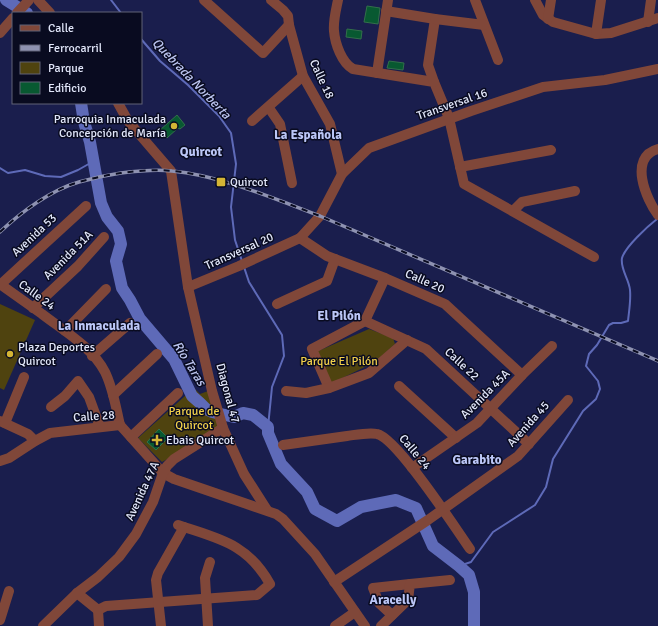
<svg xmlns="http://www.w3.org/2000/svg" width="658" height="626" font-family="Signika,sans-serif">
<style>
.green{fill:#4f430f}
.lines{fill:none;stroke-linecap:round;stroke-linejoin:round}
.stream{stroke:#5e6ab8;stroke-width:2}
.river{stroke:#5e6ab8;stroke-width:12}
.building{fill:#085931;stroke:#336f4b}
.minor{stroke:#804739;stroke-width:10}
.rail-casing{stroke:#8e92b1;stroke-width:3.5}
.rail{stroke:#090b20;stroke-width:2;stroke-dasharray:6;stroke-linecap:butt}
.poi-dot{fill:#d4b535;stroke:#090b20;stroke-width:1.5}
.labels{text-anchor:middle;stroke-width:3;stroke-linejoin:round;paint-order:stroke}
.street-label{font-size:12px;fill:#e2e7fa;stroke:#090b20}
.poi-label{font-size:12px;fill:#e2e7fa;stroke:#090b20;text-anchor:start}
.park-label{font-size:12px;fill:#f2d14b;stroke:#090b20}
.water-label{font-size:13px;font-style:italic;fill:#bbc4ef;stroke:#090b20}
.neighbourhood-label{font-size:13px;font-weight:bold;fill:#bcc7f7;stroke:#090b20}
</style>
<rect width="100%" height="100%" fill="#1a1e4d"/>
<g class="green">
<polygon points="0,304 35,320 4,390 0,388"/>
<polygon points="369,329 393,338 395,344 375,362 330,384 316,352"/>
<polygon points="194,388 200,394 208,391 223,428 162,462 138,438"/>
</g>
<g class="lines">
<g class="stream">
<polyline points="111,0 121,13"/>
<polyline points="141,39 160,61 188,85 219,116 231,133 236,164 231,207 235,240 242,261"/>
<polyline points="0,168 8,173 25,170 45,176 61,177 78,170 94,161"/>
<polyline points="244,267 249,282 282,335 284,356 272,387 268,427"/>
<path d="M459,566L471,562L493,532L535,505L546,487L553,459L583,411L596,399L600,389L598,381L586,366L589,354L597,345L609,325L613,323H621L628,321C629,311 631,301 630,290C629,279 620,269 622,258C625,247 648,226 657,219"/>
</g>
<g class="river">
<polyline points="6,0 27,13"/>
<polyline points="81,103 84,122 90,142 101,203 107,217 118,231 121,244 116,261 122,288 130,300 140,319 174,359 192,396 200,403 206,409 212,412 234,417 243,413 253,415 268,427 268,433 281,464 307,492 315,509 337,521 361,507 396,500 416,508 433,546 459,566 469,575 474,592 474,626"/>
</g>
</g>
<g class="building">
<polygon points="367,6 380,8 378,24 364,22"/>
<polygon points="347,29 362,31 361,39 346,37"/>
<polygon points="389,61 404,63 403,70 387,68"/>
<polygon points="177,115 185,125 180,129 178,128 167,138 160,130"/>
<polygon points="159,429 168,438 156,450 147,442"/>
</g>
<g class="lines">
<g class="minor">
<polyline points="38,0 50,13"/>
<polyline points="204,0 263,53 289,25"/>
<polyline points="271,0 283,10 288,16 289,25 303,76 330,124 342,174"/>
<path d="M338,0C336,10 333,21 334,31C335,44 342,63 353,69L434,82L449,118L464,184L594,257"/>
<polyline points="475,0 498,60"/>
<polyline points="535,0 543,15 553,22 596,34 611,33 658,18"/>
<polyline points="386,11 435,19 428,65 434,82"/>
<polyline points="17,13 29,0"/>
<polyline points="435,19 484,25"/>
<polyline points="548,19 551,0"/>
<polyline points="648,22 651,0"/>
<polyline points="0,33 13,18"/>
<polyline points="596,34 601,0"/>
<polyline points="377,73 388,0"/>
<polyline points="118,103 128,121 171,171 188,287 212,391 223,428 244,474 267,510"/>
<polyline points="269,108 280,124 292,183"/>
<polyline points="252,121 303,76"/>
<path d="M658,149C628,157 646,199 658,215"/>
<polyline points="460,167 551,150"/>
<polyline points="513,211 522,202 575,191"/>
<polyline points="300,238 327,256 385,278 445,304 522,375"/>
<path d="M0,284C14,294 28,304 42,314C64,331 92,347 105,372C113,388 116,408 120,425"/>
<polyline points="1,284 86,206"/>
<polyline points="188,287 239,266 300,238 320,216 342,174 369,148 471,111 543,87 605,80 658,69"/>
<polyline points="277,304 327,281 335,259"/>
<polyline points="33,308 78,266 104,237"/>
<polyline points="365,321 426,349 529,444"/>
<polyline points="65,331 106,289"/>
<polyline points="92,356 130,323"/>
<polyline points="399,386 456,438"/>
<polyline points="329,388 312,349 365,321 385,278"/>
<polyline points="286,391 306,393 329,388 369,373 407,340"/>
<polyline points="113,395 157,354"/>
<polyline points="51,407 65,396 78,381 89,397 100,427"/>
<polyline points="0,421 28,434 35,441"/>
<polyline points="5,423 24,377"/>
<polyline points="120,425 163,473 174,479 276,514 283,519 315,554 365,626"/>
<polyline points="131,437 178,393"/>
<path d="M283,445C304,442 325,439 347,436C355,435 369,432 377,434C397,438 456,529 470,549"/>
<polyline points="0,461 9,458 35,441 50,433 120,425"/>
<polyline points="412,468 477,423 522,375 552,346"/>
<polyline points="334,582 428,520 518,456 568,400"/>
<path d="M77,593L98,610L106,606L257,595L270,584C247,543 219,539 178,525"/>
<polyline points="98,610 99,626"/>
<polyline points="392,615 379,603 373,588 410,584"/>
<polyline points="0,620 9,591"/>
<polyline points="43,626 77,593 98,577 119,557 136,534 153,502 163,473 167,466 174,459 223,428"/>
<polyline points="161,626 156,580 158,573 184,527"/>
<polyline points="208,626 205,578 210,562"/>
<polyline points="335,626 355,612"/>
<polyline points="381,626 408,600 410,584 450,580"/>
</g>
<defs>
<path id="rail" d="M0,232C21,212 51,190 79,182C93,178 107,175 121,173C137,171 155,169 172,171C219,175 275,199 320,216L658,361"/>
</defs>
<use href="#rail" class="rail-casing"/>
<use href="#rail" class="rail"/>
</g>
<g class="poi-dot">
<circle cx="174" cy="126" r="4"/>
<rect x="216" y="177" width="10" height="10" rx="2"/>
<circle cx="10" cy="354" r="4"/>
<path d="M155 434h4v4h4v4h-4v4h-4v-4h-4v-4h4z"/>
</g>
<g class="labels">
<g class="street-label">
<text transform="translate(322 79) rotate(65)" y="4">Calle 18</text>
<text transform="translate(452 104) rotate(-19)" y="4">Transversal 16</text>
<text transform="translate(34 235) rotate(-43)" y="4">Avenida 53</text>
<text transform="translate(239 251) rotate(-24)" y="4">Transversal 20</text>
<text transform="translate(68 255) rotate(-45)" y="4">Avenida 51A</text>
<text transform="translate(425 281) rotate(24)" y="4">Calle 20</text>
<text transform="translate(37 295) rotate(36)" y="4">Calle 24</text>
<text transform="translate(462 364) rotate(43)" y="4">Calle 22</text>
<text transform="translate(228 393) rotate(75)" y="4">Diagonal 47</text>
<text transform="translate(485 394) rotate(-45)" y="4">Avenida 45A</text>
<text transform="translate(94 416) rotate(-4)" y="4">Calle 28</text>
<text transform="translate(528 424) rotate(-48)" y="4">Avenida 45</text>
<text transform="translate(415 452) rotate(50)" y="4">Calle 24</text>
<text transform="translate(142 491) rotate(-65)" y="4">Avenida 47A</text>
</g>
<g class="poi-label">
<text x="166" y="123" text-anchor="end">Parroquia Inmaculada<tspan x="166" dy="14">Concepción de María</tspan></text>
<text x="230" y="186">Quircot</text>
<text x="18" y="351">Plaza Deportes<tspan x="18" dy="14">Quircot</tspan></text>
<text x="166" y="444">Ebais Quircot</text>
</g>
<g class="park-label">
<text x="339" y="365">Parque El Pilón</text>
<text x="194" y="415">Parque de<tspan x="194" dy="14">Quircot</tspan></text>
</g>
<g class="water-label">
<text transform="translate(192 78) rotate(46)" y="5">Quebrada Norberta</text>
<text transform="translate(190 363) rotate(58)" y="5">Río Taras</text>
</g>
<g class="neighbourhood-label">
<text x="308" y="139">La Española</text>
<text x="201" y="156">Quircot</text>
<text x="339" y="320">El Pilón</text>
<text x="99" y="330">La Inmaculada</text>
<text x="477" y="464">Garabito</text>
<text x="393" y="604">Aracelly</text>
</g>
</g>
<rect x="12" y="12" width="130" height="92" fill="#090b20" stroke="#606377"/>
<rect x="20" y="25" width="20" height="6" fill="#804739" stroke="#606377"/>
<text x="48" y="32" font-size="12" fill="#e2e7fa">Calle</text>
<rect x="20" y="45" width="20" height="6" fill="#8e92b1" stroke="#606377"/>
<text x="48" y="52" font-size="12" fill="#e2e7fa">Ferrocarril</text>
<rect x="20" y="62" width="20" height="12" fill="#4f430f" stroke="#606377"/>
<text x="48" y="72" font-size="12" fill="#e2e7fa">Parque</text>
<rect x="20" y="82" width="20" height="12" fill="#085931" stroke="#606377"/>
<text x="48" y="92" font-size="12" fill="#e2e7fa">Edificio</text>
</svg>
